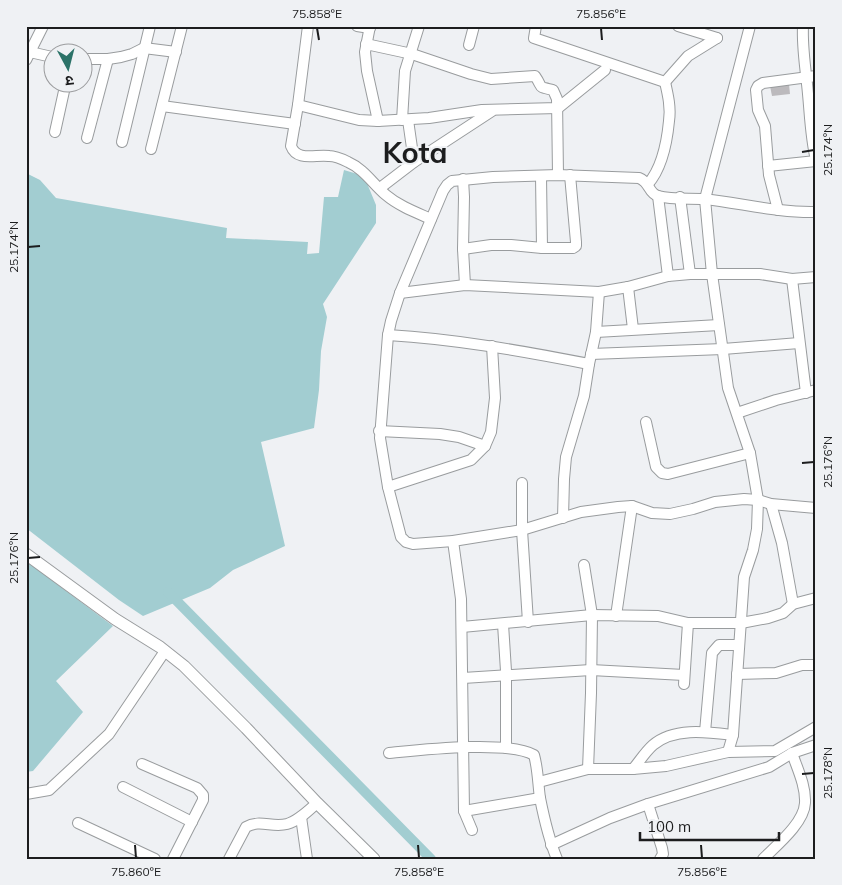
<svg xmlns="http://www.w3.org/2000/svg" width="842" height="885" font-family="Mulish,'Noto Sans Devanagari',sans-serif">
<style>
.water{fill:#a2cdd1}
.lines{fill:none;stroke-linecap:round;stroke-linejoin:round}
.canal{stroke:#a2cdd1;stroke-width:10}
.building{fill:#bcbabd}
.minor-casing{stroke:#999c9e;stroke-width:12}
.tertiary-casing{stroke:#999c9e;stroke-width:13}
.minor{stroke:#fff;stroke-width:10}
.tertiary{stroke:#fff;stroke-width:11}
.ticks{fill:none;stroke:#1c1d1e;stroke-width:2}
.labels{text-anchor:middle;stroke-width:4;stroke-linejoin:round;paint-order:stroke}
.town-label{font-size:29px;font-weight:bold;fill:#1c1d1e;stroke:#eff1f4}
.neatline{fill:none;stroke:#1c1d1e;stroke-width:2}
.ticks-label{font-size:12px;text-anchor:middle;fill:#1c1d1e}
</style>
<rect width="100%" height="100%" fill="#eff1f4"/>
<g class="water">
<polygon points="344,170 364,176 376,205 376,223 323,304 327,317 321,351 319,390 314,428 261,442 285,546 233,570 210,588 143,616 119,600 26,528 26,173 40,180 56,198 227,228 226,238 308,242 307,254 319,253 324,197 338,197"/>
<polygon points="26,561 113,626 56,681 83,712 33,771 26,772"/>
</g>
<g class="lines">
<polyline class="canal" points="168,592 431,859"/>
</g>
<polygon class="building" points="789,84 790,94 772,96 770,86"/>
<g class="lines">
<defs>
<g id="minor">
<path d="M308,26L298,105L291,146C297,162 316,154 329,156C335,156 342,159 348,162C364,169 373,184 386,195C399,206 415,212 431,219"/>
<polyline points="357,26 370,28"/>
<polyline points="370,26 365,52 367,71 378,121"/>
<polyline points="536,26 534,38 665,82 688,56 717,38"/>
<polyline points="678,26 717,38"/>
<path d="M803,26C802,46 805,64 807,84C810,110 810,135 816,160"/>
<path d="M366,44L412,54L471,74L491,79L535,76C544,89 536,86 553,90L557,99L558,175"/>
<polyline points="469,45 474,26"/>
<polyline points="30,52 52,57"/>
<polyline points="82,59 108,59 121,57 132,54 144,48 176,52"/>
<polyline points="26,60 43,26"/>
<polyline points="298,105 359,120 378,121 429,118 482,110 558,108 605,70"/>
<polyline points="162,106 295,124"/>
<polyline points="402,120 405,71 419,26"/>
<polyline points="408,120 414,162"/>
<polyline points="55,132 66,82"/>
<polyline points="87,138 108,59"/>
<polyline points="122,142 150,26"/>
<polyline points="151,149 182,26"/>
<polyline points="768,166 816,161"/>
<polyline points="541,176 542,248"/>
<polyline points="463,179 464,197 463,249 465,285"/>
<path d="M648,184C662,168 667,142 669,121C671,108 668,95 665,82"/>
<polyline points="380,188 414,162 492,111"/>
<polyline points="658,196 668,276"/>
<polyline points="680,197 690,274"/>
<polyline points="778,210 769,175 765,126 758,110 756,90 758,86 763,83 816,76"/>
<path d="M816,212C778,213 741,203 704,199C690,198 672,200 658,196C648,193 650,182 639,178L558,175L493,177L452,181L447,185L443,191L400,293L391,321L388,335L380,438L388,487L401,537L406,542L413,544L453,541L522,530L581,512L618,507L632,506L652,513L670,514L693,509L715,502L744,499L758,500L771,504L816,508"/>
<polyline points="463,249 491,245 511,245 542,248 573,248 576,246 576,242 570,175"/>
<polyline points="792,279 806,393"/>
<polyline points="628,287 633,329"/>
<polyline points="400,293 465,285 599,292 628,287 668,276 690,274 760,274 792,279 816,277"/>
<polyline points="596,332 719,325"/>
<path d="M388,335C456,339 522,351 589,364"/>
<polyline points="591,354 723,349 799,343"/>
<polyline points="737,413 776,400 816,390"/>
<polyline points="646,422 656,467 662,473 668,474 750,453"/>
<polyline points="379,431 440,434 459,437 485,446"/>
<polyline points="522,483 522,530 528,622"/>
<polyline points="388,487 471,460 485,446 491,432 495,398 492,346"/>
<polyline points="771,504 782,543 793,604"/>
<polyline points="563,518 564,479 566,457 584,396 589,364 596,332 599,292"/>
<polyline points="453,541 461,599 464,811 472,830"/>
<polyline points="584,565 592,615 591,693 588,769"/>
<polyline points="616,616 632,506"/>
<polyline points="503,624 506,671 506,748"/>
<polyline points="462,627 592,615 658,616 688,623 741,623 768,618 783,613 793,604 816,598"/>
<polyline points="737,674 776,673 802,665 816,665"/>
<polyline points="463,678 591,670 684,675"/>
<polyline points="684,684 688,623"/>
<polyline points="705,732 712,653 719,645 738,645"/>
<polyline points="728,752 733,735 744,577 753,550 757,529 758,500 750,453 728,388 712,274 705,199 750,26"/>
<path d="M389,753C420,750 508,740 534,755C538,769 538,784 540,798C544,818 549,840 557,859"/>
<polyline points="142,764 197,788 203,795 203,800 173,859"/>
<path d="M633,769C639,762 645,752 653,745C674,727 708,732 733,735"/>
<polyline points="539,782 588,769 633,769 666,766 728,752 775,751 816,727"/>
<polyline points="123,787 192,822"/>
<polyline points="26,794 49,790 109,734 165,651"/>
<polyline points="648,804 662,848 663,854 660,859"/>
<polyline points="464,811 540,798"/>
<polyline points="301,817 307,859"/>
<polyline points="78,823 155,859"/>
<polyline points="551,845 610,818 648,804 769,767 792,753 816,745"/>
<path d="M229,859L246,827C260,819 272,828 287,824C298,821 308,811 317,803"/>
<path d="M763,859C777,845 804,823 805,803C806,786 797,768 792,753"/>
</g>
<polyline id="tertiary" points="26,554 115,619 160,647 184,666 246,728 317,803 374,859"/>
</defs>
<use href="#minor" class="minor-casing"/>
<use href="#tertiary" class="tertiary-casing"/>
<use href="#minor" class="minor"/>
<use href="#tertiary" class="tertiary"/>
</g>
<path class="ticks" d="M317,28L319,40M601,28L602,40M802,152L814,150M28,247L40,246M802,463L814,462M28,558L40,557M802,774L814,773M135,845L136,858M418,845L419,858M701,845L702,858"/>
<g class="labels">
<g class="town-label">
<text x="415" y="163">Kota</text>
</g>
</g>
<rect width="842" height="885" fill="none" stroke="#eff1f4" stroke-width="55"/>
<g transform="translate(68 68) rotate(173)"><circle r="24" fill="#eff1f4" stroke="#9b9c9e"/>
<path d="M0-4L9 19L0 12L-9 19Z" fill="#2b7268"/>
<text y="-8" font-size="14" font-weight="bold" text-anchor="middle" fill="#1c1d1e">उ</text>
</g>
<path d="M640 832v8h139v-8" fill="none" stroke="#1c1d1e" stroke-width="2.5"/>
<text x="647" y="832" font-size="15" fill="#1c1d1e" stroke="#eff1f4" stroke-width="4" paint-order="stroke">100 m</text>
<rect x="28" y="28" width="786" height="830" class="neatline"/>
<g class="ticks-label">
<text x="317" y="18">75.858°E</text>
<text x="601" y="18">75.856°E</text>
<text transform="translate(828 150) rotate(-90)" y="4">25.174°N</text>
<text transform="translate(14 247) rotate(-90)" y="4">25.174°N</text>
<text transform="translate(828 462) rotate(-90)" y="4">25.176°N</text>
<text transform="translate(14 558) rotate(-90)" y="4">25.176°N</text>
<text transform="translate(828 773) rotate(-90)" y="4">25.178°N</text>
<text x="136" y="876">75.860°E</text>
<text x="419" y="876">75.858°E</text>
<text x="702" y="876">75.856°E</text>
</g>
</svg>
